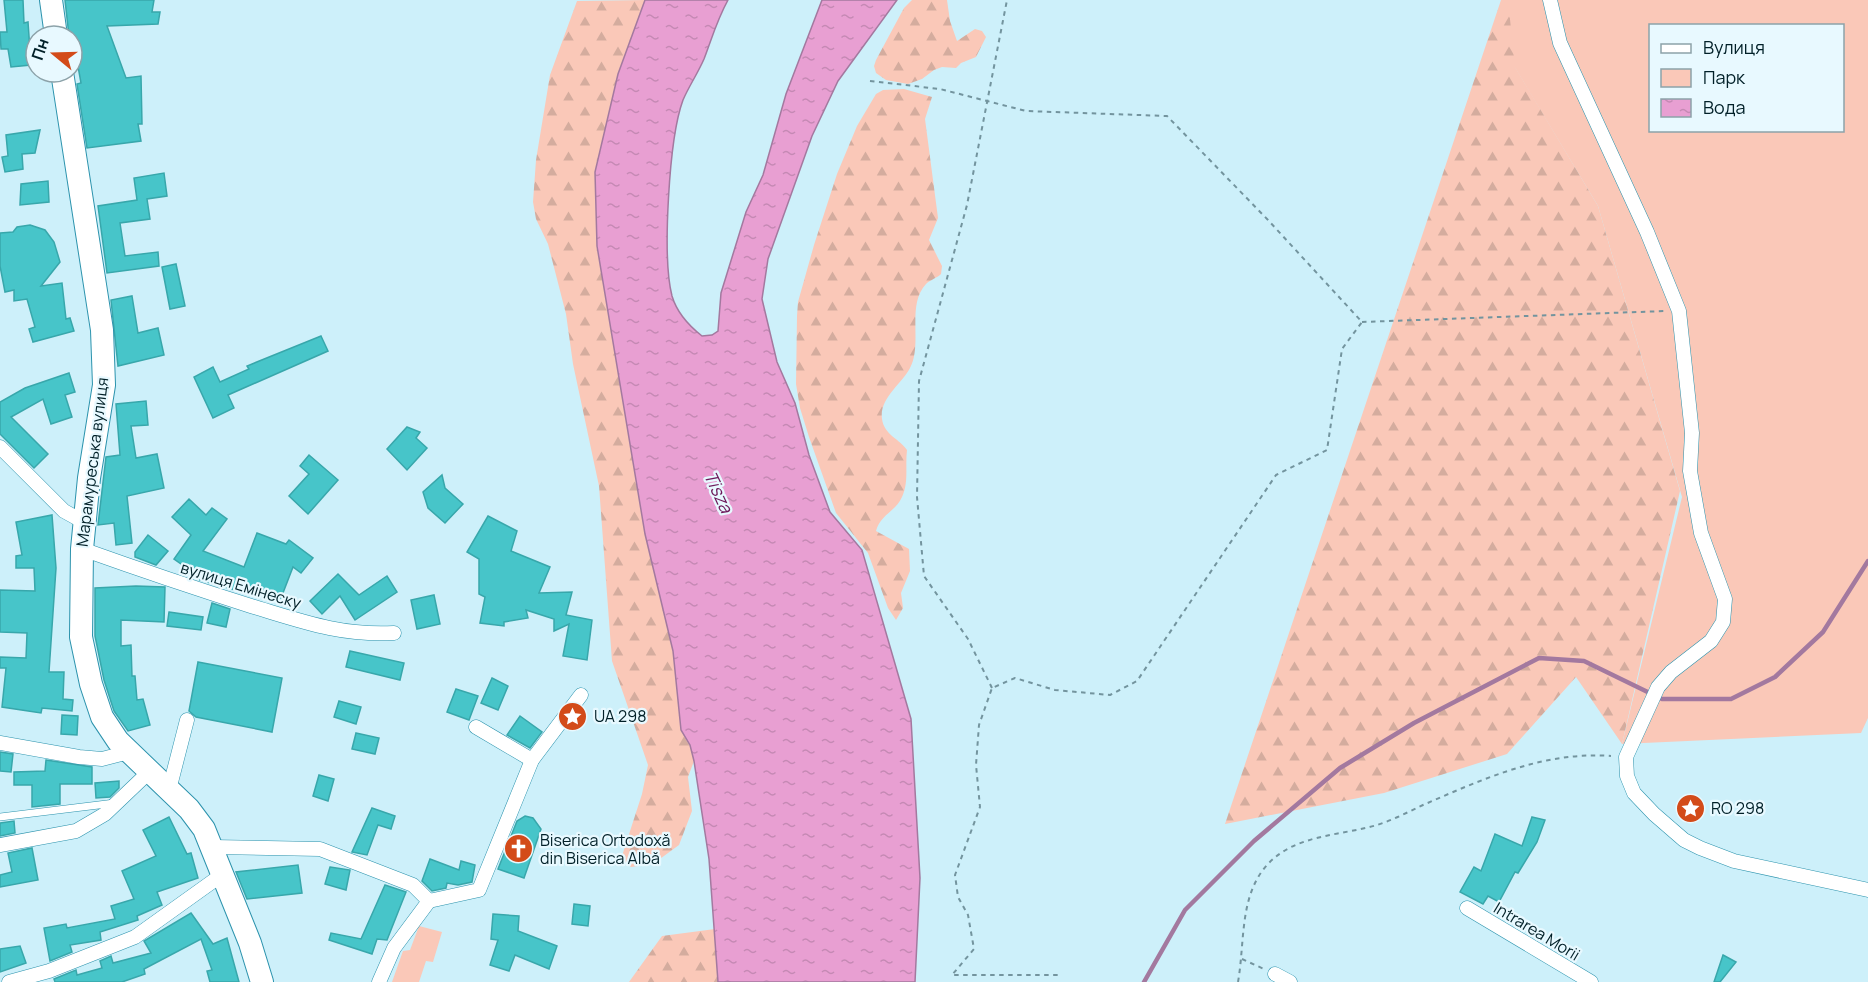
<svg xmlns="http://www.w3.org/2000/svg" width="1868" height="982" font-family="Manrope,sans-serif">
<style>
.green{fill:#fac8b8;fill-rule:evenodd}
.forest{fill:url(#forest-firs)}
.water{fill:url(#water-ripples);stroke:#a3799f;stroke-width:1.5}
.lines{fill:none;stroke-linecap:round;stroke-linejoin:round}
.stream{stroke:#a3799f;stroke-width:4.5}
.building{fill:#47c5c9;stroke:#38a7ab;stroke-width:1.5}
.service-casing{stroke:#2c93ad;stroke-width:8}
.minor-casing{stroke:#2c93ad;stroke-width:15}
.primary-casing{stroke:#2c93ad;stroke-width:24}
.path{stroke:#73949e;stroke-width:2;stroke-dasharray:4.5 4.5;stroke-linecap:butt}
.service{stroke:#fff;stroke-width:7}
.minor{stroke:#fff;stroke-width:14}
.primary{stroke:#fff;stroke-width:22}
.labels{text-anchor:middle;stroke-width:4.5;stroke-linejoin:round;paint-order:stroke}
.street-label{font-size:16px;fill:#012028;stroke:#e8f9ff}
.poi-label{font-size:16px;fill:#012028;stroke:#e8f9ff;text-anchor:start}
.water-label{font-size:18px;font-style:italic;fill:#6c185a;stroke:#e8f9ff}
</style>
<defs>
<pattern id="forest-firs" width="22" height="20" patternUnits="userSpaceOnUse" patternTransform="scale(1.5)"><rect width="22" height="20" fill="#fac8b8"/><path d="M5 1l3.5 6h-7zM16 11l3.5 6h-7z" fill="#d4ac9e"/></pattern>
<pattern id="water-ripples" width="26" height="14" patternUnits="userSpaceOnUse" patternTransform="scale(1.5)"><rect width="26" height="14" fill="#e89fd2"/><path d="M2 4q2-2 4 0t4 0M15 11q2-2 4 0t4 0" fill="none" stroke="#c589b4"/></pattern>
</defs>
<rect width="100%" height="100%" fill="#cdf0fa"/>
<g class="green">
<path d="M1502,0H1868V718L1861,733L1622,744L1682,497L1598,206L1493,31ZM1650,26H1842V130H1650Z"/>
<polygon points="419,926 442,932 433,962 426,961 419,982 392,982 403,951 410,950"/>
</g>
<g class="forest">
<polygon points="645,0 618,74 595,172 597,246 645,534 673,651 681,730 690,745 694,761 688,777 692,811 679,845 653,864 631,867 621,859 642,794 648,765 612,661 599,486 573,364 566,314 548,244 536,219 533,202 536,160 550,75 577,1"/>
<polygon points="912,0 947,0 950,21 957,41 975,29 982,31 986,37 976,57 961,63 956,68 942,67 934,70 922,79 908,84 886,80 876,73 874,66 876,60 904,8"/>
<polygon points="1501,0 1508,0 1515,67 1598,206 1680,491 1622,744 1576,677 1507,754 1384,793 1225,824"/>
<path d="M904,89L932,97L925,119L938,218L929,240L942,266L941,274C937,278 930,280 926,284C906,305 923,344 910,368C902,384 879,398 882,419C884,435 900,439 907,450C905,466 909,482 902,497C896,511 880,515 876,531L909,549L910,571L901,593L903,608L896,620L888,608L868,553L836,513L809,437L800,408L796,384L797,316L798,302L814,245L837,174L857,126L876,94L883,90Z"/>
<polygon points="715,929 718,982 629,982 662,936"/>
</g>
<path class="water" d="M645,0H728C717,20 712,38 704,59C698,73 689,86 683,100C669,138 662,257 672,296C677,313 688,325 702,336L712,335L718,331L721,293L746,212L763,175L786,94L822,0H897L838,81L812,136L768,259L762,299L777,362L795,403L809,455L830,512L862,550L911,719L920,878L915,982H718L709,859L694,761L690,745L681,730L673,651L645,534L597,246L595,172L618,74Z"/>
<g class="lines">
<polyline class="stream" points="1144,982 1185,910 1254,841 1340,768 1414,723 1539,658 1584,661 1662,699 1731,699 1775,677 1823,632 1868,561"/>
</g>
<g class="building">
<polygon points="4,0 23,0 24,23 28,22 31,65 11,67 8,49 1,49 0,32 7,32"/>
<polygon points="65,0 154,0 152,12 160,12 158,24 107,26 126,78 141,76 142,124 138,124 141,141 87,148 77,84 81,83 73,38 69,36"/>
<polygon points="40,130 35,153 22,154 23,169 5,172 2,157 8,156 6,135"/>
<polygon points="164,173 167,196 147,199 150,219 120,223 125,256 158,252 159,266 107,273 98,206 137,200 134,178"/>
<polygon points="48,181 49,202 20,205 21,184"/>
<polygon points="30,225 45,230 54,242 60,262 41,286 62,283 66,319 70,318 74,331 33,342 29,329 35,327 27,299 14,301 14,290 5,292 0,266 0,233 13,232 17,227"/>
<polygon points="176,264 185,306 170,309 162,267"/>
<polygon points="132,296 138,333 158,328 164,355 118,366 111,300"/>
<polygon points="321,336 328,351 228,395 234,408 213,418 194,377 213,367 220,382 249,369 247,366"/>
<polygon points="69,373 75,392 65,395 72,417 51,424 43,399 11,417 48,454 34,468 0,434 0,402 25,388"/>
<polygon points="146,401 148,425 131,426 136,458 157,454 164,488 127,496 132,543 116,545 114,523 98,525 106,457 120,455 116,404"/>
<polygon points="407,427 420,432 416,438 427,448 407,470 387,449"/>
<polygon points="309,455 338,480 308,514 289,496 309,474 300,466"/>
<polygon points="442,475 445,488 463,504 445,523 428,508 423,492"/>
<polygon points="189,499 206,515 212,508 227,519 203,551 244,567 257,533 286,544 289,540 313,558 301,573 293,567 281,598 255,589 253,595 200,580 201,578 174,559 191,535 172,517"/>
<polygon points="52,515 56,568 49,672 64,672 63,699 73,700 72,711 42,708 41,713 2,707 6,668 0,668 0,657 26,658 27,633 0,632 0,590 35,591 34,568 16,568 16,556 22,555 16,522"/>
<polygon points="488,516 517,531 511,551 550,567 539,593 572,592 566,615 592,620 587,660 563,656 569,624 554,631 554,619 526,610 528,618 504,622 504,626 480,623 485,597 479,594 479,559 467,552"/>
<polygon points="148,535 168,551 156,565 135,557 135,552"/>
<polygon points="338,574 359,595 387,576 397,592 355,620 340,596 322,614 310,601"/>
<polygon points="136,586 165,587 164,622 121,620 121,646 131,645 132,676 135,676 137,700 143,699 150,725 128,731 114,711 104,680 95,636 95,588"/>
<polygon points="434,595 440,624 417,629 411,600"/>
<polygon points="212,603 230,609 226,627 207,623"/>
<polygon points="169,612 203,617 201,630 167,626"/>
<polygon points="350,651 404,663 400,680 346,667"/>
<polygon points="198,662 282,678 272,732 196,717 189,711"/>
<polygon points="492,678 508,686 498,710 481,703"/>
<polygon points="456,689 478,696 469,720 447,712"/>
<polygon points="339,701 361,707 356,724 334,717"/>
<polygon points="62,715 78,716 77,735 61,734"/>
<polygon points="520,716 542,732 530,748 507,735"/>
<polygon points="356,733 379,738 375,754 352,749"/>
<polygon points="0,752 13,754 11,772 0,771"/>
<polygon points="46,760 92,767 92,784 60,784 60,804 32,807 32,785 14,785 14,772 45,771"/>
<polygon points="319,775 334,779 328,801 313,796"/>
<polygon points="119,781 119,788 110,797 96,798 95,783"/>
<polygon points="372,808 395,816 391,829 378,825 367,855 352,852"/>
<polygon points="525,816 533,818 541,829 524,878 498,869 517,821"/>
<polygon points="169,817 187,854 191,853 198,878 157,892 162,905 137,916 138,920 100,932 101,940 70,945 72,952 50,961 44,928 66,924 67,928 115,919 111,906 134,899 122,871 156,856 143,830"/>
<polygon points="1532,817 1545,820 1537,842 1518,873 1515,872 1499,902 1488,896 1483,904 1460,892 1474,867 1481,871 1495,834 1522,846"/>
<polygon points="14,821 15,833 0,836 0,823"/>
<polygon points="32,848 38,880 0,887 0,875 12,872 8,853"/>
<polygon points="430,859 459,870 461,861 475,865 472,882 458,885 447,883 446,888 432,891 422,881"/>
<polygon points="298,865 302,893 247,899 236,872"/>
<polygon points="330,867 350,870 346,890 325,884"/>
<polygon points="385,885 406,892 387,940 377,939 372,954 329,940 331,933 361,939"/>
<polygon points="574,904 590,906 588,926 572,924"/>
<polygon points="191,913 213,944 227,938 239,982 210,982 207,971 212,970 201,939 144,969 145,974 122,982 55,982 54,979 76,970 77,975 102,968 100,961 111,956 113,963 151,953 144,941"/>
<polygon points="493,914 519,916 518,931 557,946 549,969 515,955 509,971 490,965 498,940 491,939"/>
<polygon points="20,946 26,963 0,972 0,949"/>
<polygon points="1723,955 1736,962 1720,982 1714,982"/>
</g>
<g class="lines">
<defs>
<polyline id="service" points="0,817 115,803"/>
<g id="minor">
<polyline points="1550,0 1560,43 1647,232 1679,311 1692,433 1690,471 1701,533 1725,599 1723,622 1711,641 1671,672 1658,687 1626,757 1627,776 1634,793 1654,814 1684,840 1700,848 1734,861 1868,890"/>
<polyline points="0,447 64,511 84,522"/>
<path d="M82,549C138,569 194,588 251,606C301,621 341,636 394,633"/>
<polyline points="476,727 532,760"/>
<polyline points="0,743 79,757 102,759 129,752"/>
<polyline points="169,790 187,720"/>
<polyline points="0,845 76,831 105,814 148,773"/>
<polyline points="213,847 320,849 413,885 429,901"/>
<polyline points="1467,908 1591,982"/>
<polyline points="1275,974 1290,982"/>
<polyline points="9,982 49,971 135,937 223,874"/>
<polyline points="379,982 394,948 429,901 479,890 532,760 581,695"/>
</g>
<g id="primary">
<polyline points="51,0 56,36"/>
<polyline points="62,72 102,330 104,385 89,478 82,549 81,637 91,684 102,717 118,741 189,809 204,829 250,943 262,982"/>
</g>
</defs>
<use href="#service" class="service-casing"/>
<use href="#minor" class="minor-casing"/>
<use href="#primary" class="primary-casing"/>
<g class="path">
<polyline points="870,81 940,89 1026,111 1167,116 1268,220 1362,322 1342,349 1327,450 1276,475 1137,681 1110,695 1055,690 1015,678 992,688 979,725 976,765 980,807 955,875 958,897 968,915 974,949 952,975 1062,975"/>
<polyline points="1362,322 1665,311"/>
<polyline points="992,688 968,639 924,576 917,497 919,381 967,205 1007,0"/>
<polyline points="1242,959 1264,969"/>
<path d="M1238,982C1245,943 1239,896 1267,865C1295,834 1340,836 1377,825C1393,820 1408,812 1423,805C1483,779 1544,751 1611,756"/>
</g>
<use href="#service" class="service"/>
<use href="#minor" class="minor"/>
<use href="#primary" class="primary"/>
</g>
<defs>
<symbol id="sight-disc" viewBox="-11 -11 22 22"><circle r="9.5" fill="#d34b19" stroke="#e8f9ff"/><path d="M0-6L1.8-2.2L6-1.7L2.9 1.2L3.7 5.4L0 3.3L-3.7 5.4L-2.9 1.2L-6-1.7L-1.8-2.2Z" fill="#fff"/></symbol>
<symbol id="church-disc" viewBox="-11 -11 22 22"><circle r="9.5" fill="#d34b19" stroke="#e8f9ff"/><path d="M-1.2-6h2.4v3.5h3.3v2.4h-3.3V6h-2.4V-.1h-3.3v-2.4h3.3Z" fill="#fff"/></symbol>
</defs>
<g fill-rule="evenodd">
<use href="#sight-disc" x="556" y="700" width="33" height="33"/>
<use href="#sight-disc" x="1674" y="792" width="33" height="33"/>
<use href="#church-disc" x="502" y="832" width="33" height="33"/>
</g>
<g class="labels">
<g class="street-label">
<text transform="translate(92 462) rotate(-83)" y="6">Марамуреська вулиця</text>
<text transform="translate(241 585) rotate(17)" y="6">вулиця Емінеску</text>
<text transform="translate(1537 931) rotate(31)" y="6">Intrarea Morii</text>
</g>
<g class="poi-label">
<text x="594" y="722">UA 298</text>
<text x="1711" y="814">RO 298</text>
<text x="540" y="846">Biserica Ortodoxă<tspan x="540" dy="18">din Biserica Albă</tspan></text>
</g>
<g class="water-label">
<text transform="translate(718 492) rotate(65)" y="6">Tisza</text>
</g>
</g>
<rect x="1649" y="24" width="195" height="108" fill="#e8f9ff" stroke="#8ca2a9" stroke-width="1.5"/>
<rect x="1661" y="44" width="30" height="9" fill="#ffffff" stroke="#8ca2a9" stroke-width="1.5"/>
<text x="1703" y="54" font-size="18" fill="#012028">Вулиця</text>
<rect x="1661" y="69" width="30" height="18" fill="#fac8b8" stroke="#8ca2a9" stroke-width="1.5"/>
<text x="1703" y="84" font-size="18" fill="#012028">Парк</text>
<rect x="1661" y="99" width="30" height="18" fill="url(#water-ripples)" stroke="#8ca2a9" stroke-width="1.5"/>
<text x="1703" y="114" font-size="18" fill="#012028">Вода</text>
<g transform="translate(54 54) rotate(289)"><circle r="28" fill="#e8f9ff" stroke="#8ca2a9" stroke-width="1.5"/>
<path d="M0-4.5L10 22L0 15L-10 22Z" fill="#d34b19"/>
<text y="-9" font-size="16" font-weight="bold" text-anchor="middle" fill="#012028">Пн</text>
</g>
</svg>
